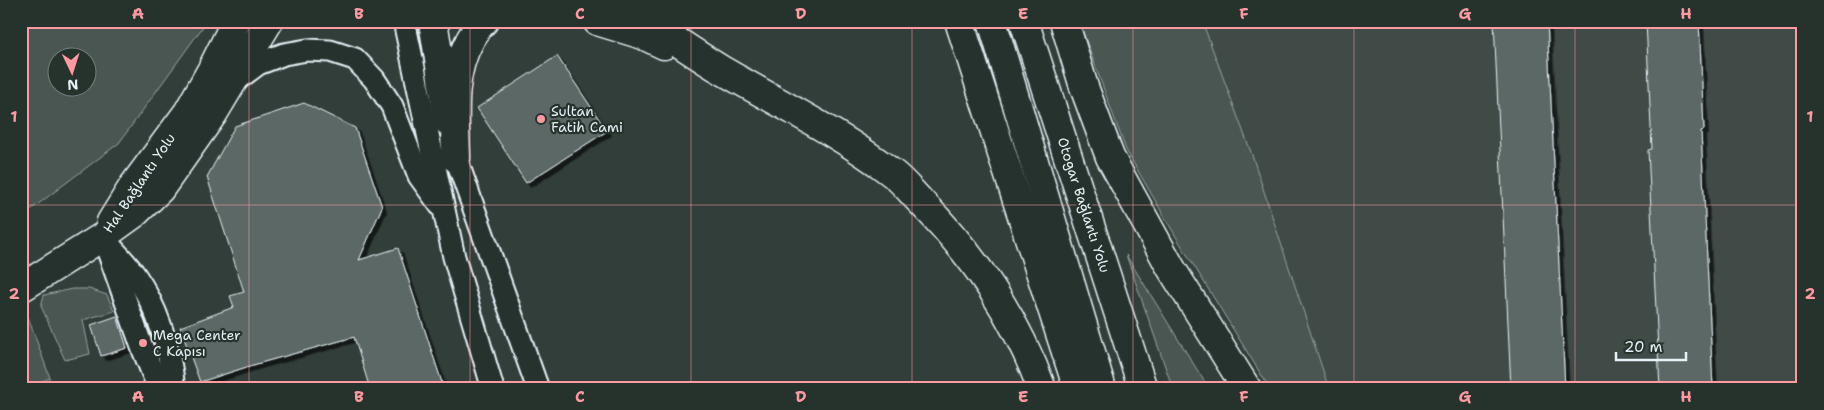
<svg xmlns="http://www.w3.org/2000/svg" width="1824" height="410" font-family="'Shantell Sans',sans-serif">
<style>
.built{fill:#3f4b46}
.green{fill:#495651;stroke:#98a4a4;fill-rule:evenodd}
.building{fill:#5c6865;stroke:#e8f1f8;filter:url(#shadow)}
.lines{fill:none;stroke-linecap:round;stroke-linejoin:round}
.minor-casing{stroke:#e8f1f8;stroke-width:25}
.primary-casing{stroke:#e8f1f8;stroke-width:31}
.trunk-casing{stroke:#e8f1f8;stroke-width:31}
.minor{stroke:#26332d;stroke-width:21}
.primary{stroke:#26332d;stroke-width:28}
.trunk{stroke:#26332d;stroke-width:28}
.grid{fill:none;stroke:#ff9aa2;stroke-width:1;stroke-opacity:0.55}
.poi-dot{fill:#ff9aa2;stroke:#26332d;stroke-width:2}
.labels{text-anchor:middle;stroke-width:4.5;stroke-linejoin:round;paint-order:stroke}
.poi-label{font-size:14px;fill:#e8f1f8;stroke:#26332d;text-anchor:start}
.street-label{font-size:14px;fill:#e8f1f8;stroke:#26332d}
.neatline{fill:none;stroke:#ff9aa2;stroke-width:2}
.grid-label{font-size:16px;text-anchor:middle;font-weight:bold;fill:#ff9aa2}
</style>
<defs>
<filter id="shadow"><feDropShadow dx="4.5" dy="4.5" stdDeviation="0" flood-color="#0009"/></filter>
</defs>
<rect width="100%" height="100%" fill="#323e39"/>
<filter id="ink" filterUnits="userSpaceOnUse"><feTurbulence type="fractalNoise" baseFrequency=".02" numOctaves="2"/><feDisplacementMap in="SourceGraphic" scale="10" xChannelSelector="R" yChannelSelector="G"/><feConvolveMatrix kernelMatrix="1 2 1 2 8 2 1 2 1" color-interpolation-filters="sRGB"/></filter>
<g filter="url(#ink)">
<polygon class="built" points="1202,21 1803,21 1803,389 1329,389 1276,225"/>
<g class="green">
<path d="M21,21H207L119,143L21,217ZM58,58H88V88H58Z"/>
<polygon points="1079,21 1202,21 1252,155 1329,389 1270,389 1175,235 1126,150"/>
<polygon points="1126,255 1209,389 1173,389"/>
<polygon points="72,289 89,289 107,295 114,311 83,320 90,354 65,360 41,306 44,295"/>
<polygon points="28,317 50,378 21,389 21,320"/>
</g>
<g class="building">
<polygon points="1494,21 1547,21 1565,389 1511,389"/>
<polygon points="1646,21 1699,21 1704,130 1701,131 1713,389 1660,389 1648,150 1652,149"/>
<polygon points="557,56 607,131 526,183 477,108"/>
<polygon points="304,103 355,128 382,207 359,260 398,248 444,389 370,389 354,337 253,365 200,382 180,327 234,307 230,296 244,292 207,177 235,126"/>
<polygon points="117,316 127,348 101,356 91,325"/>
</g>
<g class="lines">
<defs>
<g id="minor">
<polyline points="404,21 454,257 493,389"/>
<polyline points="238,79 258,64 284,54 307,50 330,51 355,59 374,79 392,106 419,176 440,205"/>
<polyline points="456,158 538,389"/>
<path d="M102,237C113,249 126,262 135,275C158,308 170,350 174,389"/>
<polyline points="108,251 142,347 159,389"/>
</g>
<g id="primary">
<polyline points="433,21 449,122"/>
<polyline points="111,222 134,185 188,112 212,69 236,21"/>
<polyline points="21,288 102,237 134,214 160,189 213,114 269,21"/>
</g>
<g id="trunk">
<polyline points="597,21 643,35 664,45"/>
<path d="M646,21C671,37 695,54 720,69C778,103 838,132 892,173C903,181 912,193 921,202C976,258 1015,316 1042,389"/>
<polyline points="959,21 1078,389"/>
<polyline points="992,21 1102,389"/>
<polyline points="1024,21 1143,389"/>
<polyline points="1064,21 1084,87 1110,157 1171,268 1247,389"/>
<path d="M456,158C455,118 450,76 470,40C474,33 478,26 484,21"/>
</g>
</defs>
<use href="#minor" class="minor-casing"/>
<use href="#primary" class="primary-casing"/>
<use href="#trunk" class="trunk-casing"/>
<use href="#minor" class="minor"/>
<use href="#primary" class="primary"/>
<use href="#trunk" class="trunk"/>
</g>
</g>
<path class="grid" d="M249,21V389M470,21V389M691,21V389M912,21V389M1133,21V389M1354,21V389M1575,21V389M21,205H1803"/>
<g class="poi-dot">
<circle cx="541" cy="119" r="5"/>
<circle cx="143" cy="343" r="5"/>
</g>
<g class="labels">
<g class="poi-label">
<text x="551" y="116">Sultan<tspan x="551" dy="16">Fatih Cami</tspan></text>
<text x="153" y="340">Mega Center<tspan x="153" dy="16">C Kapısı</tspan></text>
</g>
<g class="street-label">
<text transform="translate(139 183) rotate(-56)" y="5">Hal Bağlantı Yolu</text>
<text transform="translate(1084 205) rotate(72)" y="5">Otogar Bağlantı Yolu</text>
</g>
</g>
<rect width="1824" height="410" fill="none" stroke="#26332d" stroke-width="55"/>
<g transform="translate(72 72) rotate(176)"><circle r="24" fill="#26332d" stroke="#747f7e"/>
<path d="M0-4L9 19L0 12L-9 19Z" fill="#ff9aa2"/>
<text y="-8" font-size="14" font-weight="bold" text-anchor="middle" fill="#e8f1f8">N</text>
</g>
<path d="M1616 352v8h70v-8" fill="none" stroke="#e8f1f8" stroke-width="2.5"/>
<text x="1624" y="352" font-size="15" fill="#e8f1f8" stroke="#26332d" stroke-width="4" paint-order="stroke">20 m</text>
<rect x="28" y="28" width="1768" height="354" class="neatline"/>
<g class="grid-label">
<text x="138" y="19">A</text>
<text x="359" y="19">B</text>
<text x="580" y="19">C</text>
<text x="801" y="19">D</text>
<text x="1023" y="19">E</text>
<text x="1244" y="19">F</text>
<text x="1465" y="19">G</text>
<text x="1686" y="19">H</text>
<text x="14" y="122">1</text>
<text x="1810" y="122">1</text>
<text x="14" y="299">2</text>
<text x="1810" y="299">2</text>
<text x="138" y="402">A</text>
<text x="359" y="402">B</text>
<text x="580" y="402">C</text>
<text x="801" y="402">D</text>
<text x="1023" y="402">E</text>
<text x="1244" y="402">F</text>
<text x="1465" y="402">G</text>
<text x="1686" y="402">H</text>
</g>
</svg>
